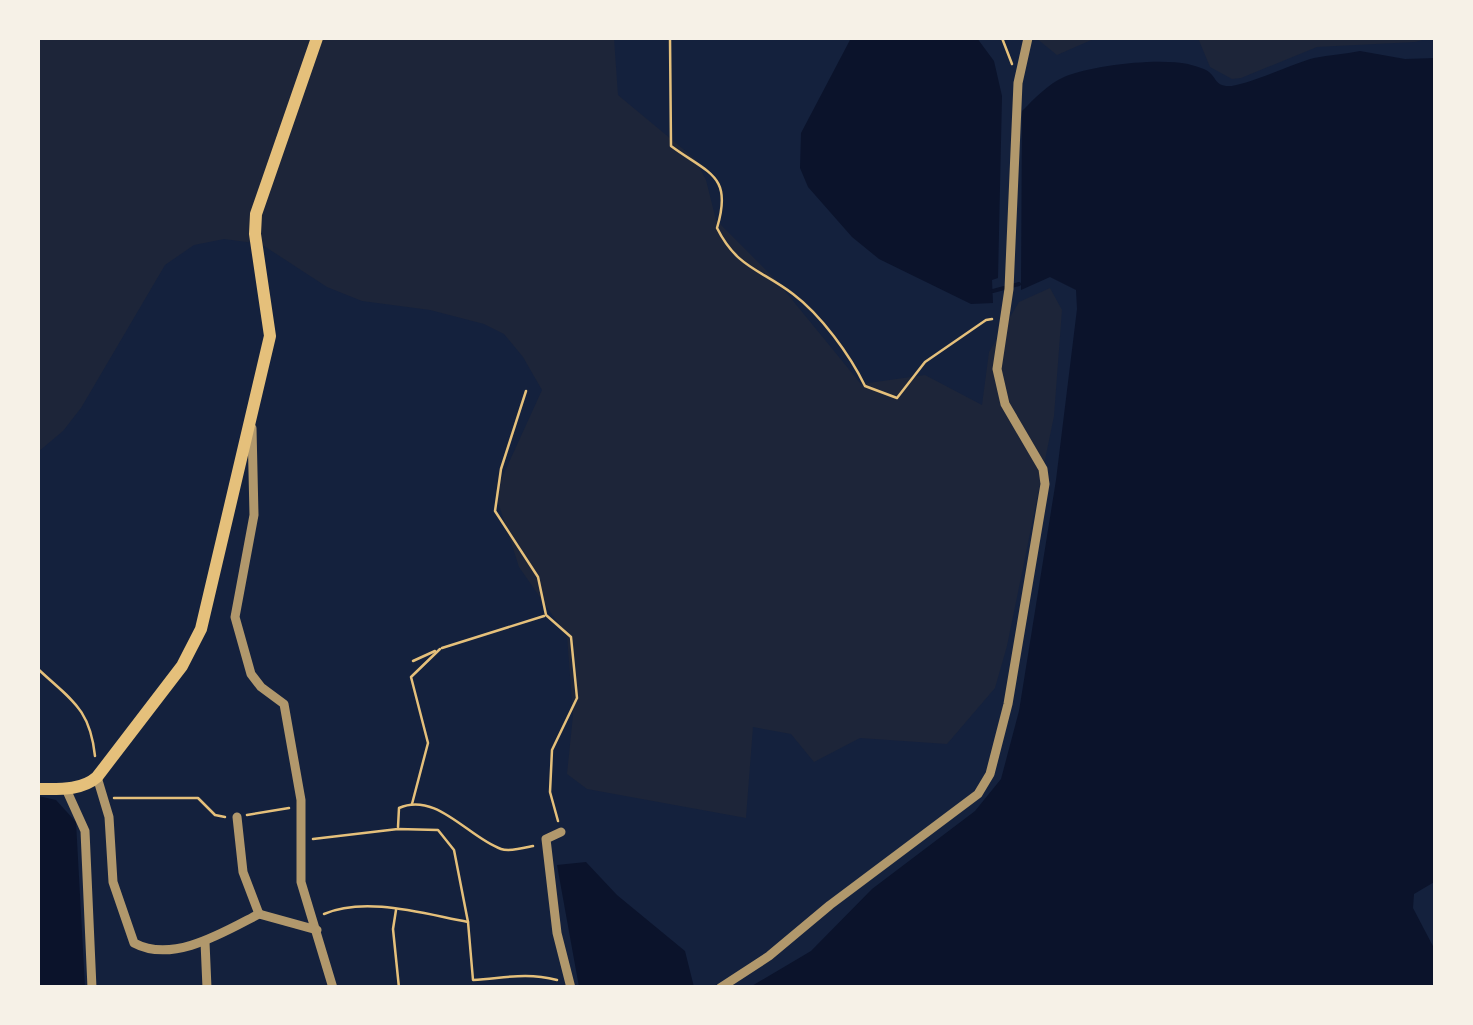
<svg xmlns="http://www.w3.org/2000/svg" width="1473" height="1025" font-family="'IBM Plex Sans',sans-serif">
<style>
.green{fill:#1d2539}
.water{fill:#0b132b}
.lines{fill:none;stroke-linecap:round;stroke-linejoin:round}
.stream{stroke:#0b132b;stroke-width:4}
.path{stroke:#e5c07b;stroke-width:2.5}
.minor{stroke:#b1986c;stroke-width:9}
.primary{stroke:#e5c07b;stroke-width:12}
</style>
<rect width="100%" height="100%" fill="#14213d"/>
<g class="green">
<polygon points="38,38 614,38 618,95 695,159 706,180 716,220 776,280 861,384 925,375 982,405 989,352 1019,302 1050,288 1062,310 1054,416 1007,646 995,688 947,744 860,738 814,762 791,734 753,727 746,818 587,789 567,774 573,715 567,636 519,567 495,493 542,390 523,357 504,334 484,324 430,310 362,301 327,287 261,244 224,239 194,245 165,265 81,408 63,431 38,452"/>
<polygon points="1036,38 1096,38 1057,55"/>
<polygon points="1198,38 1431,38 1415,42 1317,47 1241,78 1232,79 1210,67"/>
</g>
<g class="water">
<polygon points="851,38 977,38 994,61 1002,96 998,278 992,280 993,303 971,304 879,259 852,237 808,187 800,168 801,133"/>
<path d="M1360,51L1405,59L1435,58L1436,881L1414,894L1413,908L1435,950V987H750L811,951L872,889L975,811L1001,779L1019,711L1056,480L1077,309L1076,290L1050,277L1021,290L1022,111C1034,99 1048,84 1064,77C1093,65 1157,58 1188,64C1194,66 1204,68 1209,72C1216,78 1216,85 1226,86C1242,88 1296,62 1314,58C1330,55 1345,54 1360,51Z"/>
<polygon points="38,796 56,800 76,822 85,987 38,988"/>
<polygon points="586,862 617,895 685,951 694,987 579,987 557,865"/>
</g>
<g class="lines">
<polyline class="stream" points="993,291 1019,284"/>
<g class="path">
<path d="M670,38L671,146C709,174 733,175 717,228C737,268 760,269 793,294C821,315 850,355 865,386L897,398L925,362L986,320L992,319"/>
<polyline points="1002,38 1012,64"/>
<polyline points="526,391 501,469 495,511 538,577 546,615 571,637 577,698 552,750 550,792 558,821"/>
<polyline points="442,648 544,616"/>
<polyline points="413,661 435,651"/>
<path d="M38,669C71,700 90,708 95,756"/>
<polyline points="114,798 198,798 215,815 225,817"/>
<polyline points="412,804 428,743 411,677 440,649"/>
<polyline points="247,815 289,808"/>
<path d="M398,827L399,808C436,791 469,838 501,849C510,852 524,848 533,846"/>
<path d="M313,839L398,829L438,830L454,850L468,922L473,980C506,978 525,972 557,980"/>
<polyline points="396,910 393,929 399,988"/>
<path d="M324,914C366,896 424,914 468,922"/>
</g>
<g class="minor">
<polyline points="252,428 254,515 235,617 251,674 261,687 284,704 301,800 301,882 333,988"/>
<path d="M97,777L109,817L113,882L134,943C173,964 224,932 259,914L317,930"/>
<polyline points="66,789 85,831 92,988"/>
<polyline points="237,817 243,872 259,914"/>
<polyline points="561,832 546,839 557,933 571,988"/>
<polyline points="205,942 207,988"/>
<polyline points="720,988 769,956 830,905 978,794 990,774 1008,704 1045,484 1043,469 1005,404 997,369 1009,289 1018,83 1028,38"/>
</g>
<path class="primary" d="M38,789C58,789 81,791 97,777L182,666L201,629L270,336L255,234L256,214L317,38"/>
</g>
<rect width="1473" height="1025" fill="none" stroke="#f6f1e7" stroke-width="80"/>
</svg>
